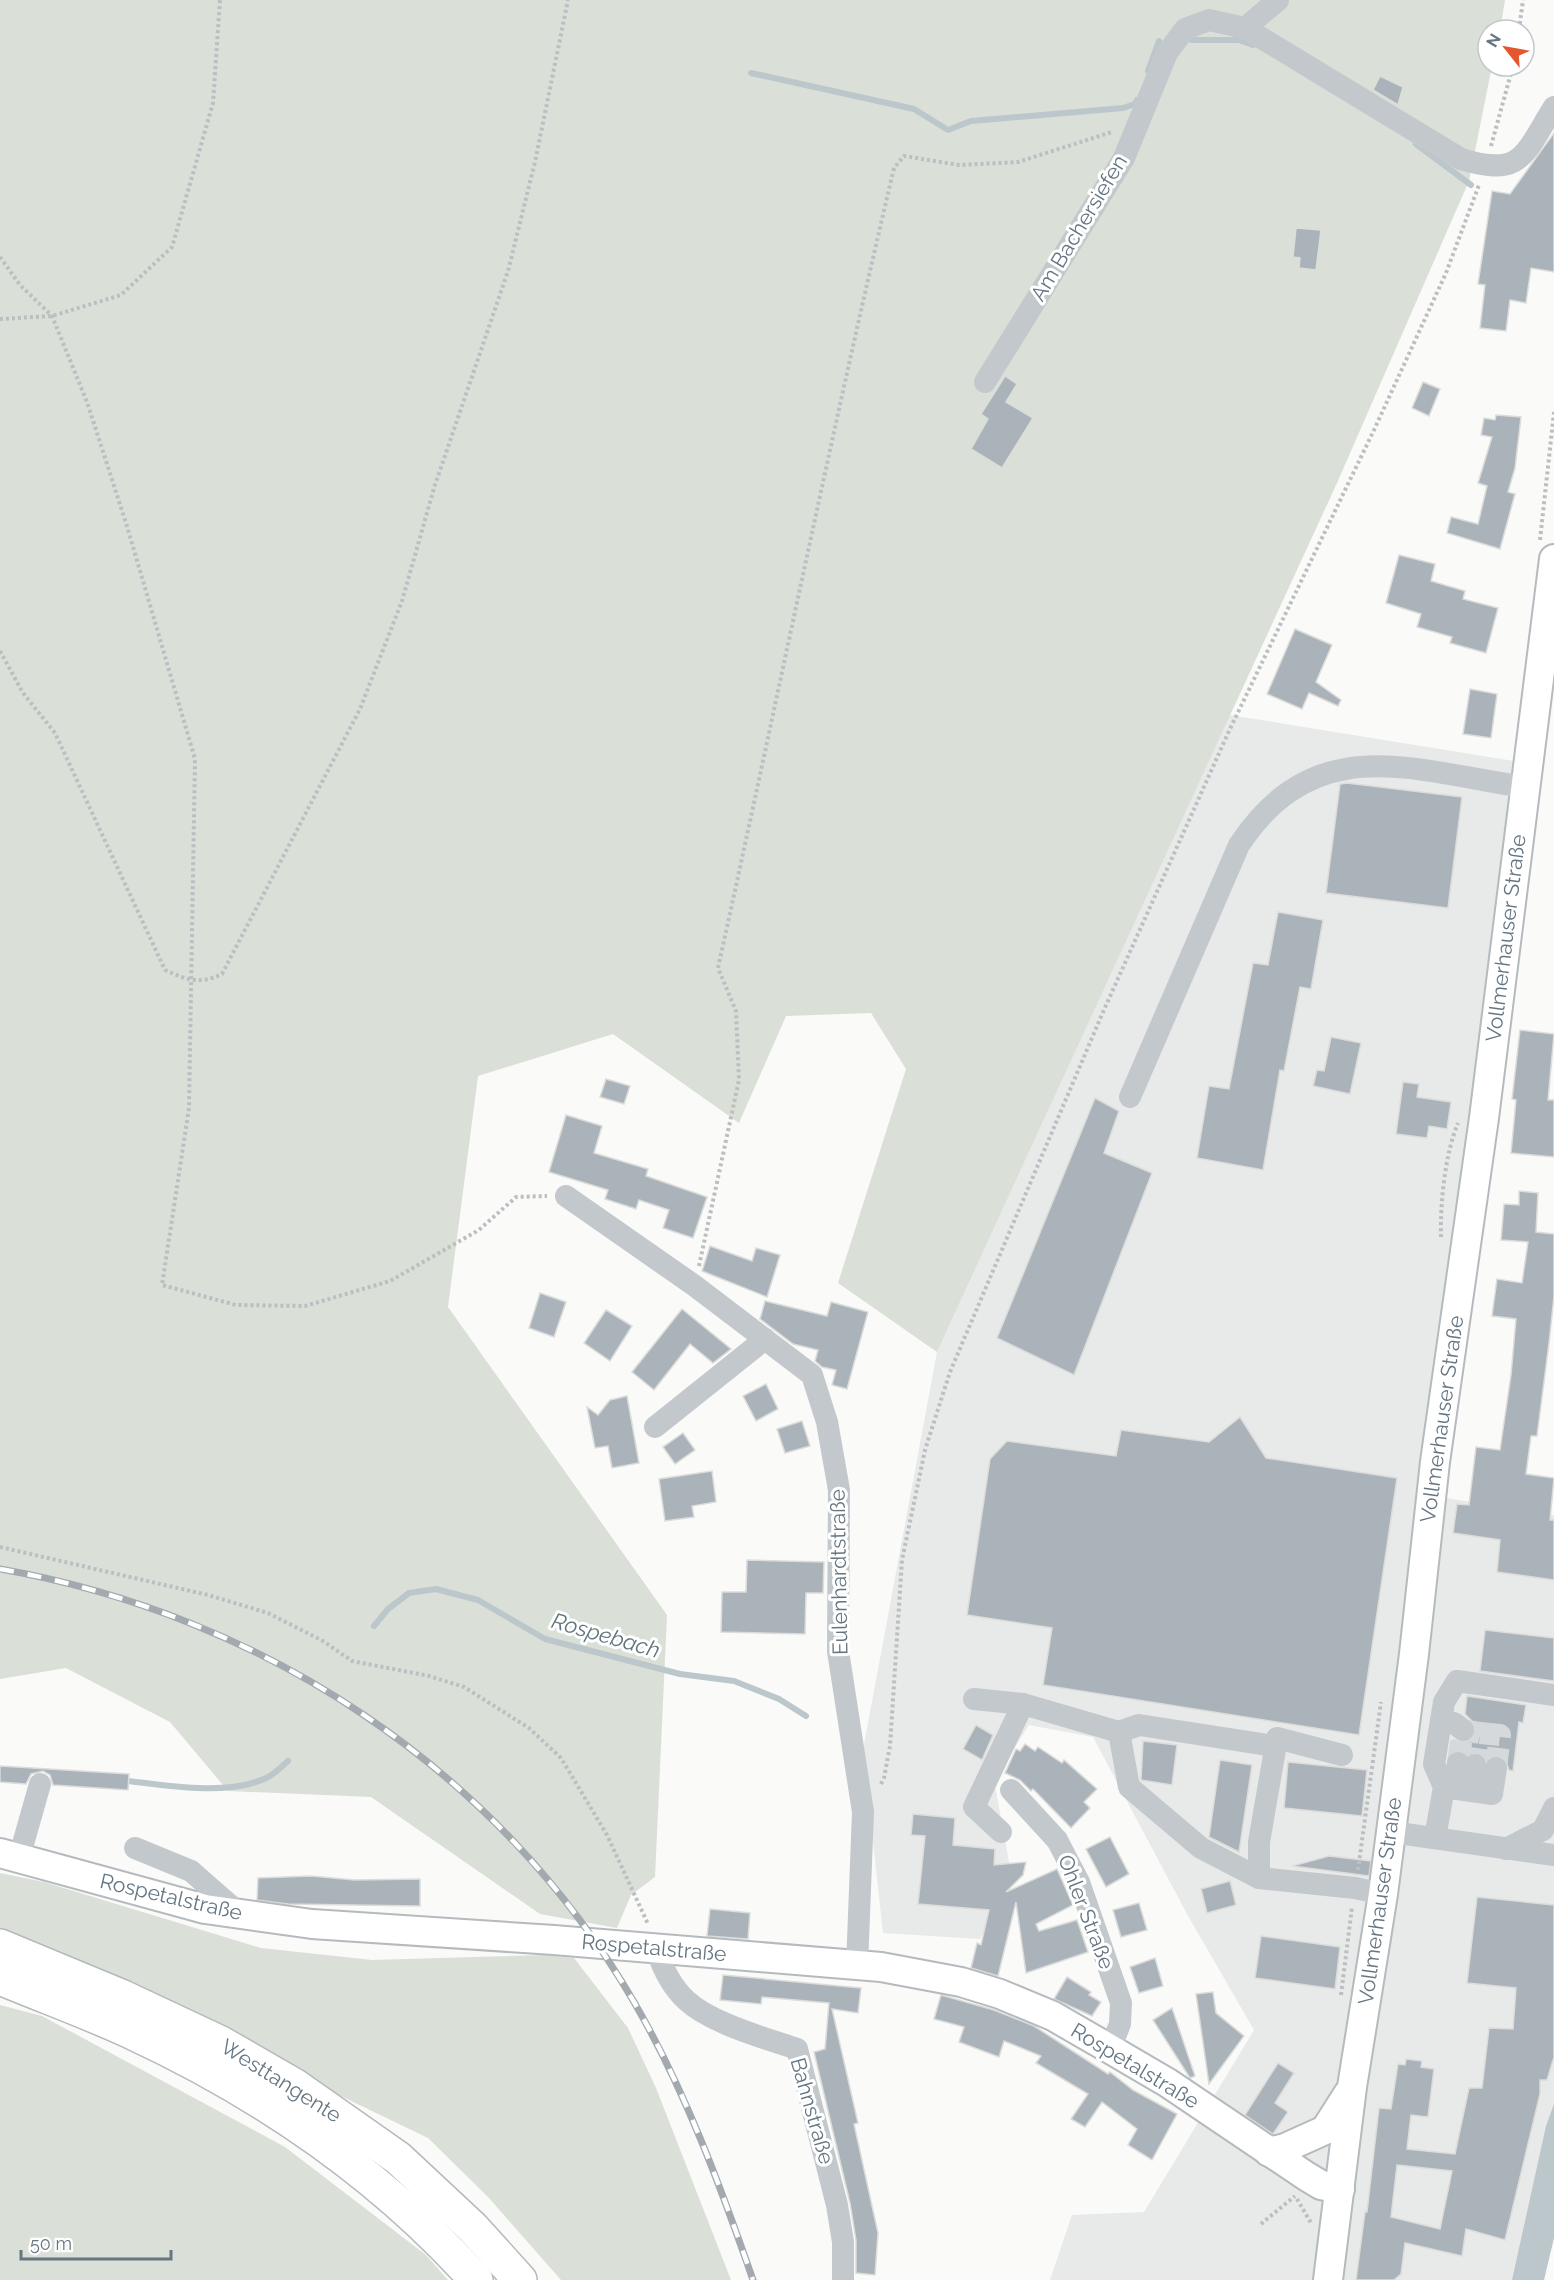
<svg xmlns="http://www.w3.org/2000/svg" width="1554" height="2280" font-family="Raleway,sans-serif">
<style>
.built{fill:#e8e9e9}
.green{fill:#dadfd7}
.water{fill:#bbc7cb}
.lines{fill:none;stroke-linecap:round;stroke-linejoin:round}
.stream{stroke:#bbc7cb;stroke-width:6}
.building{fill:#aab3b9;stroke:#dcdcda;stroke-width:1.5;fill-rule:evenodd}
.minor-tunnel{stroke:#d5d9db;stroke-width:22;stroke-dasharray:22 11;stroke-linecap:butt}
.major-casing{stroke:#b5babe;stroke-width:32}
.highway-casing{stroke:#b4b9bd;stroke-width:36}
.path{stroke:#bbbfc2;stroke-width:4;stroke-dasharray:3 3;stroke-linecap:butt}
.minor{stroke:#c3c8cc;stroke-width:22}
.major{stroke:#fff;stroke-width:28}
.highway{stroke:#fff;stroke-width:33}
.rail-casing{stroke:#a2aab0;stroke-width:7}
.rail{stroke:#fff;stroke-width:4.5;stroke-dasharray:14;stroke-linecap:butt}
.labels{text-anchor:middle;stroke-width:6;stroke-linejoin:round;paint-order:stroke}
.street-label{font-size:21px;fill:#657683;stroke:#fff}
.water-label{font-size:22px;font-style:italic;fill:#60757c;stroke:#fff}
</style>
<rect width="100%" height="100%" fill="#fafaf8"/>
<polygon class="built" points="1230,715 1539,765 1440,1497 1554,1515 1554,2118 1531,2280 1050,2280 1072,2215 1144,2212 1254,2030 1187,1914 1093,1737 1029,1725 994,1780 1013,1884 980,1939 883,1933 863,1750 937,1352"/>
<g class="green">
<polygon points="0,0 1505,0 1500,30 1488,30 1488,66 1492,66 1469,181 1337,483 937,1352 838,1283 906,1069 871,1013 786,1016 739,1123 613,1034 478,1076 448,1307 667,1615 655,1877 631,1895 617,1928 540,1914 371,1797 228,1791 170,1722 66,1668 0,1679"/>
<polygon points="0,1873 44,1882 261,1948 372,1960 546,1955 574,1958 628,2028 656,2088 731,2280 561,2280 488,2197 428,2138 0,1932"/>
<polygon points="0,2005 42,2016 285,2147 426,2255 448,2280 0,2280"/>
</g>
<polygon class="water" points="1554,2104 1554,2238 1544,2280 1512,2280 1546,2126"/>
<g class="lines">
<g class="stream">
<polyline points="1192,40 1239,40 1253,45"/>
<polyline points="1148,71 1159,41"/>
<polyline points="751,73 914,109 948,130 971,121 1123,108 1135,104 1137,100"/>
<polyline points="1416,144 1471,185"/>
<polyline points="374,1626 388,1609 409,1593 436,1589 478,1600 545,1639 680,1674 734,1681 779,1699 806,1716"/>
<path d="M128,1781C168,1786 229,1796 266,1778C274,1775 281,1767 288,1761"/>
</g>
</g>
<g class="building">
<polygon points="1380,76 1403,87 1398,105 1373,90"/>
<polygon points="1554,133 1554,272 1531,268 1526,303 1510,300 1506,331 1480,328 1485,285 1478,284 1492,191 1510,194"/>
<polygon points="1296,228 1321,230 1316,270 1299,268 1300,258 1293,257"/>
<polygon points="1005,376 1017,384 1006,402 1033,418 1002,468 971,449 988,419 981,414"/>
<polygon points="1423,382 1440,389 1429,416 1412,408"/>
<polygon points="1496,415 1521,417 1515,468 1508,492 1515,494 1500,549 1447,533 1451,517 1478,524 1487,486 1478,483 1492,437 1481,435 1484,418 1495,420"/>
<polygon points="1399,555 1435,564 1431,581 1465,591 1463,599 1498,608 1486,653 1450,643 1452,637 1417,627 1421,614 1386,603"/>
<polygon points="1295,629 1332,645 1316,682 1341,700 1338,706 1309,693 1302,709 1267,694"/>
<polygon points="1470,689 1497,694 1491,738 1463,734"/>
<polygon points="1347,783 1462,797 1448,908 1326,893 1340,784"/>
<polygon points="1278,912 1323,920 1311,989 1300,987 1284,1071 1280,1070 1263,1170 1197,1158 1209,1086 1229,1089 1253,963 1268,965"/>
<polygon points="1520,1030 1554,1034 1548,1100 1554,1100 1554,1157 1511,1153 1516,1100 1512,1099"/>
<polygon points="1331,1037 1361,1043 1350,1094 1313,1086 1317,1070 1324,1071"/>
<polygon points="606,1079 630,1086 624,1104 600,1097"/>
<polygon points="1403,1082 1419,1084 1417,1097 1451,1102 1447,1129 1429,1126 1427,1138 1396,1134"/>
<polygon points="1095,1098 1119,1111 1104,1153 1152,1173 1074,1375 997,1338"/>
<polygon points="566,1115 602,1126 594,1153 648,1169 646,1176 707,1197 693,1238 663,1228 669,1210 639,1200 636,1209 605,1199 608,1190 549,1172"/>
<polygon points="1519,1191 1538,1193 1536,1232 1554,1234 1554,1296 1549,1343 1537,1436 1531,1436 1526,1474 1554,1478 1550,1520 1554,1520 1554,1580 1497,1572 1500,1540 1453,1533 1457,1504 1469,1505 1476,1447 1500,1450 1511,1375 1516,1319 1492,1316 1497,1279 1522,1283 1528,1242 1501,1240 1504,1204 1519,1205"/>
<polygon points="710,1246 752,1261 756,1248 780,1255 767,1297 702,1271"/>
<polygon points="540,1293 566,1302 554,1337 529,1328"/>
<polygon points="765,1301 827,1316 831,1302 868,1312 847,1389 832,1385 836,1370 822,1367 815,1361 818,1350 793,1344 760,1319"/>
<polygon points="682,1309 731,1349 713,1363 690,1344 654,1390 632,1372"/>
<polygon points="606,1310 632,1326 610,1361 584,1343"/>
<polygon points="766,1384 778,1409 756,1421 743,1396"/>
<polygon points="627,1396 639,1463 612,1468 608,1446 595,1448 587,1407 598,1415 610,1400"/>
<polygon points="1240,1417 1266,1458 1397,1478 1359,1735 1043,1685 1052,1628 967,1615 990,1459 1007,1441 1116,1456 1121,1430 1209,1442"/>
<polygon points="802,1421 810,1446 785,1453 777,1429"/>
<polygon points="683,1433 695,1450 675,1464 663,1447"/>
<polygon points="712,1471 716,1502 692,1506 694,1517 665,1521 659,1479"/>
<polygon points="747,1560 824,1562 823,1593 806,1593 805,1634 721,1632 722,1592 746,1592"/>
<polygon points="1485,1630 1554,1638 1554,1681 1480,1671"/>
<polygon points="1467,1696 1526,1705 1523,1723 1519,1722 1513,1771 1509,1770 1505,1758 1499,1755 1487,1759 1477,1752 1468,1754 1461,1750 1453,1751 1454,1740 1468,1743 1476,1732 1475,1724 1465,1714"/>
<polygon points="976,1725 993,1735 982,1760 963,1749"/>
<polygon points="1143,1741 1177,1745 1172,1785 1141,1780"/>
<polygon points="1025,1744 1035,1751 1038,1747 1062,1763 1064,1760 1097,1789 1084,1802 1090,1808 1071,1828 1033,1789 1031,1791 1020,1780 1005,1773 1016,1749 1020,1751"/>
<polygon points="1220,1760 1252,1765 1239,1852 1209,1837"/>
<polygon points="1288,1762 1367,1770 1362,1816 1284,1808"/>
<polygon points="0,1766 129,1774 128,1790 53,1785 50,1775 43,1771 31,1774 26,1784 0,1782"/>
<polygon points="913,1814 955,1818 953,1845 995,1849 994,1865 1026,1862 1023,1875 1006,1892 1057,1869 1073,1905 1036,1924 1039,1931 1077,1920 1088,1952 1026,1973 1016,1902 998,1976 971,1968 977,1943 981,1945 989,1910 918,1904 925,1836 911,1835"/>
<polygon points="1110,1837 1129,1874 1106,1887 1086,1849"/>
<polygon points="1329,1856 1371,1861 1369,1876 1292,1866"/>
<polygon points="311,1876 355,1880 420,1879 420,1906 288,1904 257,1900 258,1878"/>
<polygon points="1230,1881 1236,1905 1207,1913 1201,1889"/>
<path d="M1477,1897L1554,1905V2057L1547,2080H1540V2094L1505,2240L1466,2229L1462,2256L1405,2243L1401,2274L1394,2280H1356L1365,2212H1367L1379,2108L1391,2109L1398,2064L1405,2065L1406,2059L1422,2061L1421,2067L1434,2069L1428,2117L1411,2115L1407,2149L1455,2154L1469,2088H1482L1489,2028L1513,2029L1516,1988L1467,1983ZM1397,2165L1452,2171L1440,2229L1391,2217Z"/>
<polygon points="1139,1903 1147,1930 1121,1937 1113,1910"/>
<polygon points="710,1909 750,1913 748,1939 707,1936"/>
<polygon points="1261,1936 1340,1947 1335,1989 1255,1978"/>
<polygon points="1155,1958 1163,1986 1139,1993 1130,1967"/>
<polygon points="723,1975 861,1988 858,2013 832,2009 858,2123 854,2124 878,2233 875,2275 856,2273 856,2240 850,2203 814,2052 825,2049 829,2003 762,1997 761,2004 720,2000"/>
<polygon points="1067,1977 1091,1992 1089,1995 1101,2002 1092,2016 1054,1999"/>
<polygon points="1213,1992 1216,2013 1244,2036 1209,2084 1196,1994"/>
<polygon points="941,1995 994,2010 1034,2026 1108,2074 1110,2072 1133,2090 1177,2114 1152,2160 1128,2145 1137,2129 1102,2102 1085,2127 1071,2119 1088,2094 1036,2063 1041,2056 1004,2041 999,2057 959,2042 964,2027 934,2019"/>
<polygon points="1172,2008 1195,2076 1190,2078 1153,2020"/>
<polygon points="1278,2063 1294,2073 1275,2103 1288,2112 1273,2134 1245,2115"/>
</g>
<g class="lines">
<g class="minor-tunnel">
<polyline points="1480,1733 1500,1735 1496,1768"/>
<polyline points="1458,1763 1463,1730 1480,1733 1475,1765"/>
</g>
<defs>
<g id="major">
<polyline points="0,1853 205,1909 312,1924 554,1940 881,1967 961,1982 1000,1994 1053,2016 1110,2049 1168,2083 1306,2176 1321,2185 1340,2189"/>
<polyline points="1269,2152 1285,2148 1325,2130 1348,2094"/>
<polyline points="1328,2280 1352,2087 1383,1894 1414,1654 1435,1462 1484,1118 1554,559"/>
</g>
<g id="highway">
<polyline points="0,1946 123,1997 221,2043 294,2085 398,2158 473,2228 520,2280"/>
<path d="M0,1978C43,1996 88,2012 131,2032C260,2092 381,2174 476,2280"/>
</g>
</defs>
<use href="#major" class="major-casing"/>
<use href="#highway" class="highway-casing"/>
<g class="path">
<polyline points="1519,30 1523,0"/>
<polyline points="1491,146 1513,66"/>
<polyline points="0,257 20,285 52,316 87,402 126,523 195,759 189,1108 162,1285 236,1305 305,1306 390,1281 479,1230 516,1197 547,1196"/>
<polyline points="0,319 52,316 121,295 172,247 213,103 220,0"/>
<polyline points="1540,540 1554,412"/>
<path d="M0,651L23,693L55,733L165,970C187,980 199,985 222,974L360,709L402,601L434,488L508,271L535,162L568,0"/>
<path d="M1441,1237C1440,1204 1445,1154 1458,1123"/>
<path d="M699,1266L739,1080L736,1011L718,968C777,701 831,434 894,168L904,156L959,165L1018,162L1112,132"/>
<polyline points="0,1547 208,1595 268,1613 323,1641 352,1661 429,1676 464,1687 529,1728 561,1758 607,1835 648,1924"/>
<polyline points="881,1784 884,1778 890,1746 902,1560 925,1450 950,1372 1103,1012 1229,731 1374,430 1446,273 1479,185"/>
<polyline points="1358,1870 1381,1702"/>
<polyline points="1341,1995 1352,1907"/>
<polyline points="1297,2199 1311,2223"/>
<polyline points="1261,2224 1295,2196"/>
</g>
<g class="minor">
<polyline points="1245,28 1278,0"/>
<path d="M985,382L1124,158L1167,53L1185,29L1209,20L1245,28L1461,159C1523,178 1524,154 1554,107"/>
<path d="M1130,1097L1239,845C1316,729 1412,771 1525,787"/>
<polyline points="566,1196 695,1286 812,1375 827,1422 839,1490 838,1651 863,1812 857,1966"/>
<polyline points="655,1427 765,1339"/>
<polyline points="974,1699 1023,1704 1119,1732 1129,1787 1201,1848 1259,1878"/>
<polyline points="1441,1721 1454,1723 1463,1730"/>
<polyline points="1119,1732 1139,1725 1275,1746"/>
<polyline points="1342,1755 1277,1738 1259,1842 1259,1878 1355,1888 1383,1894"/>
<polyline points="1444,1787 1492,1794 1496,1768"/>
<polyline points="1454,1789 1458,1763"/>
<polyline points="1011,1790 1057,1840 1079,1882 1121,2003 1120,2024 1110,2049"/>
<polyline points="1472,1791 1475,1765"/>
<polyline points="1001,1832 974,1807 1023,1704"/>
<polyline points="1391,1832 1554,1855"/>
<polyline points="1435,1838 1444,1787 1434,1764 1444,1702 1457,1681 1554,1695"/>
<polyline points="135,1848 191,1871 240,1914"/>
<polyline points="1506,1849 1543,1830 1554,1808"/>
<polyline points="19,1858 40,1784"/>
<path d="M656,1948C662,1967 672,1987 686,2000C710,2023 765,2038 797,2049L837,2205L843,2242V2280"/>
</g>
<use href="#major" class="major"/>
<use href="#highway" class="highway"/>
<defs>
<path id="rail" d="M0,1569C263,1615 499,1770 634,2002C685,2090 720,2185 753,2280"/>
</defs>
<use href="#rail" class="rail-casing"/>
<use href="#rail" class="rail"/>
</g>
<g class="labels">
<g class="street-label">
<text transform="translate(1079 228) rotate(-59)" y="7">Am Bachersiefen</text>
<text transform="translate(1506 938) rotate(-83)" y="7">Vollmerhauser Straße</text>
<text transform="translate(1442 1419) rotate(-82)" y="7">Vollmerhauser Straße</text>
<text transform="translate(839 1572) rotate(-91)" y="7">Eulenhardtstraße</text>
<text transform="translate(171 1897) rotate(13)" y="7">Rospetalstraße</text>
<text transform="translate(1380 1901) rotate(-82)" y="7">Vollmerhauser Straße</text>
<text transform="translate(1086 1912) rotate(69)" y="7">Ohler Straße</text>
<text transform="translate(654 1948) rotate(5)" y="7">Rospetalstraße</text>
<text transform="translate(1135 2066) rotate(31)" y="7">Rospetalstraße</text>
<text transform="translate(281 2081) rotate(32)" y="7">Westtangente</text>
<text transform="translate(812 2111) rotate(74)" y="7">Bahnstraße</text>
</g>
<g class="water-label">
<text transform="translate(606 1635) rotate(16)" y="8">Rospebach</text>
</g>
</g>
<g transform="translate(1506 48) rotate(301)"><circle r="28" fill="#ffffff" stroke="#c1c8cd" stroke-width="1.5"/>
<path d="M0-4.5L10 22L0 15L-10 22Z" fill="#e4572e"/>
<text y="-9" font-size="16" font-weight="bold" text-anchor="middle" fill="#657683">N</text>
</g>
<path d="M21 2250v9h150v-9" fill="none" stroke="#657683" stroke-width="3"/>
<text x="30" y="2250" font-size="18" fill="#657683" stroke="#ffffff" stroke-width="4.5" paint-order="stroke">50 m</text>
</svg>
